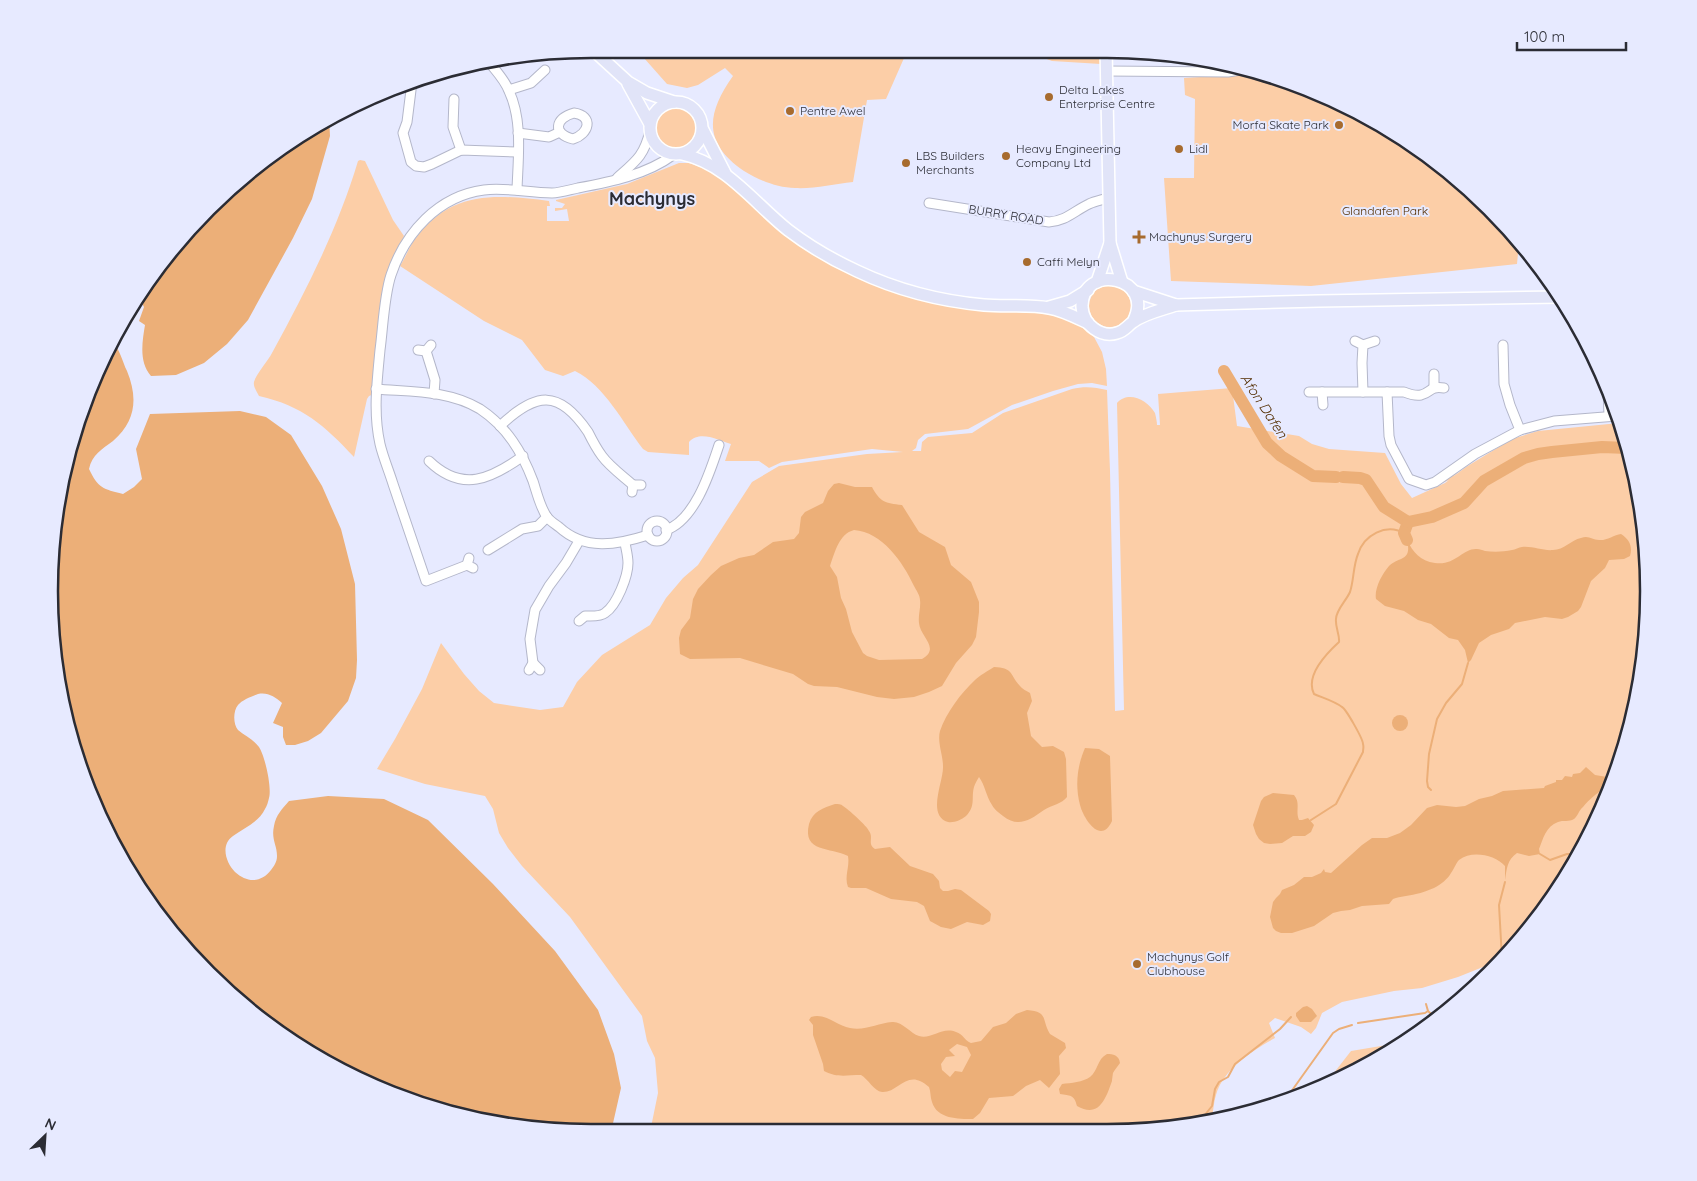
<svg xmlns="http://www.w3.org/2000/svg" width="1697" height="1181" font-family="Quicksand,sans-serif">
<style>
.green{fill:#fccea7}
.water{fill:#ecaf78;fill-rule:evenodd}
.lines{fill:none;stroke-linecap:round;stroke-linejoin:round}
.stream{stroke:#ecaf78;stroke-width:2}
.river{stroke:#ecaf78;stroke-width:12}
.minor-casing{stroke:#b4b7ca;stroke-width:11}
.major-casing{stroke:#fff;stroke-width:14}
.minor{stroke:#fff;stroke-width:9}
.major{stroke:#e1e4f8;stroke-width:11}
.poi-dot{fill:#a76b2e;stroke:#e7eaff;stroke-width:2}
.labels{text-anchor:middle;stroke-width:4;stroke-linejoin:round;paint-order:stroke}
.poi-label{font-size:12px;fill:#2b2c34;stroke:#e7eaff;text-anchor:start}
.park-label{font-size:12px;fill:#532d00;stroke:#e7eaff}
.street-label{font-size:12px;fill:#2b2c34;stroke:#e7eaff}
.water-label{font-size:14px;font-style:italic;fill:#532d00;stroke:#e7eaff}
.district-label{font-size:18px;font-weight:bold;fill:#2b2c34;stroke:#e7eaff}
.rim{fill:none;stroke:#2b2c34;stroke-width:2.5}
</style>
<rect width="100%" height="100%" fill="#e7eaff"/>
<g class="green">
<path d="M636,49H908L886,99L867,100L853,182C834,184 814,189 795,188C777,188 759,180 744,171C703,143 706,114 733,76L725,68L698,85L687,88L667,84Z"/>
<polygon points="1019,49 1048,49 1087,56 1090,54 1091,49 1101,49 1101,64 1052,61"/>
<polygon points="1263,73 1281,78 1377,121 1490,208 1519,243 1517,264 1311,286 1171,281 1164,178 1194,178 1195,99 1185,95 1184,78"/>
<circle cx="676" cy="128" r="23"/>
<path d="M360,160L365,161L393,220L404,236L388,272L374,394L369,396L367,399L354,457C324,425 303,406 259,396C257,392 253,387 254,382C256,374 268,361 272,353C306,291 338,228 358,161Z"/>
<path d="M679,163H689L703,168L705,166L711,170L781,230L834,265L978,310L1057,314L1088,329L1094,337L1102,352L1106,369L1107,386L1092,383L1078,384L1053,391L1012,405L968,429L925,434L918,440L916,448L912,451H921L922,442L928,437L972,433L1003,413L1072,389C1084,386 1095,387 1107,390L1110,471L1115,711L1124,710L1117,403C1128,390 1148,400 1155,413C1156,417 1157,422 1157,425H1160L1158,394L1232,388L1237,426L1299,436L1312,444L1329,449L1385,453L1401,484L1412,498L1445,483L1449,480L1442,483L1466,464L1454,476L1466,467L1512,439L1538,431L1619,423L1638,485L1648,591L1638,696L1607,798L1557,892L1496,966L1483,967L1458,977L1422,988L1394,991L1342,1002L1322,1013L1316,1028L1311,1034L1301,1027L1275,1018L1269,1023L1275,1038C1253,1050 1223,1069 1216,1095C1213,1104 1214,1113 1210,1122L1107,1132H650L658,1093L655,1058L647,1041L642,1016L570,917L522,866L508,848L499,833L493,809L485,796L425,784L377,769L395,739L422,689L441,643L464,674L479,691L494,703L540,710L563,707L577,682L602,655L650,625L666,598L683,578L698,565L752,482L779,466L867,454L903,452L872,449L782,462L769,468L759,461H725L731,444C718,440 700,430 689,442V455L648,452L643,449C623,423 605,386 575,371L563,376L545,370L522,340L484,321L400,266C405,258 408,250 413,242C449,190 494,194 549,201L550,206H547V221H569L567,209L555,211V208H562L565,204L556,201V200L627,184Z"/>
<circle cx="1110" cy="306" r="21"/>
<polygon points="1399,1043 1346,1076 1326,1083 1351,1051"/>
</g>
<g class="water">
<polygon points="1048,49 1091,49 1090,54 1087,56"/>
<path d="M329,117L330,136L312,199L293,238L248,320L227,344L204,363L176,375L151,376C139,362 142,343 145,325L139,321L144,307L141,301L136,299L183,234L290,140Z"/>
<path d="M111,341C120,348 122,361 127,371C138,398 136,421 113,441C102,449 92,455 89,469C98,488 103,489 123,494L134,487L142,479L136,449L150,414L240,411L266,417L291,435L322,486L341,529L355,584L357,660L356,678L348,701L321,733L308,741L295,745H286L283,737V727L273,723L282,703C275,697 268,692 258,694C252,696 242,700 238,705C233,711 233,724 238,730C245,736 253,739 259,747C265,756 272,788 269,798C268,802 267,806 265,809C259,822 244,828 233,836C220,845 226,863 235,872C247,883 261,883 271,870C274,866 277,862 277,856C277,845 271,839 274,826C276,815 282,809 289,801L328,796L384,799L428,820L493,884L555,951L598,1010L614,1054L621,1088L611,1132H590L485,1122L383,1091L289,1041L207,973L140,892L105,830L59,696L49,591L53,520L90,383Z"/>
<path d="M839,483L855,487H872C880,502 885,503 902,505L919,532L945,547L951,565L971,582L979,602V612L976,637L972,645L956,663L942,686L929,692L914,697L894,699L877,697L837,687L814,686L808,684L793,674L740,658L690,659L680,654L679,638L681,630L690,618L693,599L698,589L711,575L721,566L739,558L754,555L773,542L794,539L799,533L801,517L805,512L823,503L828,491L834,484ZM854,530C882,532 903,562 914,586C916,590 920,595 920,600C921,608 918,615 919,623C920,637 941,648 922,659L879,660L867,656L863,653L852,632L846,609L841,598L837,577L830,566C835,552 839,534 854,530Z"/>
<path d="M1621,534C1629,539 1633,546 1630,556L1624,559L1609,560L1605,568L1591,581L1581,607L1578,611L1568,617L1562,619L1545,617L1515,623L1509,629L1491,635L1479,643L1471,660L1468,663L1465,650L1458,640L1449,638L1431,624L1418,620L1404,611L1385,606L1376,599C1374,589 1382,574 1389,566C1400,556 1412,562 1407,540C1413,552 1420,561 1435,563C1455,566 1463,548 1477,549C1480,549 1482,550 1485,551C1493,552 1503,552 1512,550C1515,550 1519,547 1522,547C1533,546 1543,551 1553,550C1564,550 1571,540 1581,538C1589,535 1592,540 1599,540C1606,541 1614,535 1621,534Z"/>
<path d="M994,667C1014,668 1009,674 1020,686C1022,689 1027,691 1030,693L1032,701L1027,713L1031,736L1042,747L1053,746L1064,752L1066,759L1067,797C1062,804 1052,805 1044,810C1030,820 1018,828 1003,816C999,813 994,809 992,805C986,796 985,785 979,777C977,780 975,784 974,787C971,798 976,806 966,816C961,820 954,823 948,822C926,815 944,781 943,766C943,755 937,742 940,731C946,713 961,693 975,680C980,675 988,671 994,667Z"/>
<circle cx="1400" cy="723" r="8"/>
<path d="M1085,748L1099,749L1110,756L1112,821C1101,845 1084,820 1080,805C1075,786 1077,766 1085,748Z"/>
<path d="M1617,766C1609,790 1597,790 1583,807C1579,810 1578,816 1574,819C1569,822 1563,820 1558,822C1546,826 1543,839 1539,849L1540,854L1529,856L1517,853C1507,860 1507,868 1505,880V866C1495,855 1472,850 1459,860C1456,863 1454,869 1451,873C1448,879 1440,885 1434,888C1428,890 1422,893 1416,894C1408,896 1401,896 1393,899L1389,904L1362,906L1350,910L1341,911L1333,913L1314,926L1292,933H1281L1276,931L1273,928L1270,917L1273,902L1276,898L1280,894L1282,890L1294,885L1304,877H1312L1321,873L1324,869L1325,872L1331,873L1362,845L1372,838H1387L1400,833L1411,825L1427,808L1437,805L1456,807L1465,806L1479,799L1492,796L1503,791L1544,788L1545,786L1556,782V780H1562L1565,776L1572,777L1573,774L1580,773L1586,767L1595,775L1607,777Z"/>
<path d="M1273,793L1294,795C1301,803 1295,811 1299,820H1302L1308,818L1314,825L1311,832L1305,836H1293L1282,843L1270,844L1264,843L1259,839L1256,834L1253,825L1261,801L1264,797Z"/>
<path d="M835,804C838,804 841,804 843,806C848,809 867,826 869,831C874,838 867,844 875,849L890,847L910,866L933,874L939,881L940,888L943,891H948L955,889L961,890L989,911L991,914L990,921L983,925L967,922L951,929L941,927L930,921L924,906L917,902L891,899L866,888H851L848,887C844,876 850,867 848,856C831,847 802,853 809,824C813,811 823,808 835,804Z"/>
<polygon points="1307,1006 1312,1009 1317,1016 1311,1022 1300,1022 1296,1016 1296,1013 1303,1007"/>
<path d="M1027,1010C1049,1012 1041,1019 1050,1034L1065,1043L1066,1048L1059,1056L1060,1074L1049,1088L1040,1080L1026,1086L1013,1096L989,1098L980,1113L973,1119C958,1119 937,1119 932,1102C930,1097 931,1092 929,1087C907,1067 899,1093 882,1092C874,1091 868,1079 861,1075C846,1075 837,1078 824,1071L823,1064L813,1035V1025L809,1020L811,1017C825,1012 837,1026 850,1028C865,1031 878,1023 892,1022C902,1021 910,1033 919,1036C931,1040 942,1026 956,1032C963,1034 965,1041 971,1043L981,1041L993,1027L1006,1023L1016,1014ZM957,1044L967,1047L971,1055L962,1072L955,1071L950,1077L942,1070L941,1064L946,1057L955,1056L949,1050Z"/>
<path d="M1107,1054C1113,1054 1119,1055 1120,1063C1118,1066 1115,1069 1113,1073C1113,1073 1112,1080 1112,1081C1106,1098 1099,1119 1077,1106C1074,1094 1070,1096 1060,1094L1059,1089L1062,1084C1071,1083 1083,1082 1090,1077C1098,1071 1097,1059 1107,1054Z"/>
</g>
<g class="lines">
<g class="stream">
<polyline points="1431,790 1428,787 1427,781 1429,754 1437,719 1446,703 1462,684 1468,663"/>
<path d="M1311,820L1336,804L1363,752C1363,749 1364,747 1363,744C1363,739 1346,709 1342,707C1334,701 1323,698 1314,694C1305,676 1327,653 1339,642C1340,635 1335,627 1336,619C1336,610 1346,601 1350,592C1354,580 1353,566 1358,554C1364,535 1386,523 1404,533"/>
<polyline points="1540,854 1550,860 1567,854 1577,854"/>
<polyline points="1502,959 1499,905 1505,882"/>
<polyline points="1426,1004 1428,1011 1431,1014 1447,1011"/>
<polyline points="1358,1023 1425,1013 1428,1011"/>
<polyline points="1288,1096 1333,1033 1339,1029 1352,1025"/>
<polyline points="1189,1124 1204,1116 1212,1106 1215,1089 1219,1082 1228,1077 1235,1064 1280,1029 1291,1017"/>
</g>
<g class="river">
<polyline points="1224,371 1267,443 1281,456 1313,476 1336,477"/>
<polyline points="1343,477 1360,478 1366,480 1384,507 1408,522 1404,533 1407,540"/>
<polyline points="1408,522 1432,517 1464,503 1484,481 1524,458 1538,454 1552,452 1602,447 1627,448"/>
</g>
<defs>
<g id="minor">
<path d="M489,62C496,71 505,80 509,91C523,121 518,158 517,190"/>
<polyline points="1106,71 1228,72 1240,70 1244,68"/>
<polyline points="412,82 407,122 403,133 411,162 416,166 424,167 432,164 461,150 518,152"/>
<polyline points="509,90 531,83 545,70"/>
<polyline points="454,99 453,127 461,150"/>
<path d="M574,113C594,116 589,134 573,139C552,134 555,118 574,113Z"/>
<polyline points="518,133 549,137 560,132"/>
<path d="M617,178C636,161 644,156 650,131"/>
<path d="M929,203L1049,222C1066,221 1074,211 1089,204C1095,201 1102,200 1108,198"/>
<polyline points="1355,341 1363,345 1362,363 1363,392"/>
<polyline points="1363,345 1375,341"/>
<polyline points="1503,345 1504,384 1510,405 1520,430"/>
<polyline points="418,350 426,351 431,345"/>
<polyline points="426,351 435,380 434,394"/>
<polyline points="1434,387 1434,374"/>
<polyline points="1608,387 1609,416"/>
<path d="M376,389C411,392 449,390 480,409C507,427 522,452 533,481C537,493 540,507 547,517C550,521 555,524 559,527C585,551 617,545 648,535"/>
<path d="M1309,392H1404C1409,394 1415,396 1421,395C1432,392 1429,386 1444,388"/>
<polyline points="1322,392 1323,405"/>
<polyline points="1387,392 1389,436 1391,445 1409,479 1426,485 1435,482 1475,454 1520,430 1554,421 1617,416"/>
<path d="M500,426C536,392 559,389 588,432C592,440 596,448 602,456C610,467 623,476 633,485"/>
<path d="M429,461C462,493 491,479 523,456"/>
<polyline points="632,492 633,485 641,485"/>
<circle cx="657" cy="531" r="10"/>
<path d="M666,530C695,520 710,472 719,445"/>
<polyline points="488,550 522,529 538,526 547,517"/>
<polyline points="469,558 467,565 473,568"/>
<path d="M467,565L426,581C415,548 404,516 393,484C389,471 383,457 380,444C373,413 377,382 380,350C383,328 384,296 391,275C405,233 438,196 484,190C506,187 529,193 552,193C560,193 569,190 578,188C610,182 646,175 673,155"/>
<path d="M579,621L585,616C591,616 600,617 605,613C617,605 628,576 628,563C628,556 626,549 625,543"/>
<polyline points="533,663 530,639 535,610 549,586 566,563 579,541"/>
<polyline points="529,670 533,663 540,670"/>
</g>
<g id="major">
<polyline points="592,49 628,82 647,93 674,102"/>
<polyline points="1106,49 1110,243 1122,282"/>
<polyline points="628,84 650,124"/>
<circle cx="676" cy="128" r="26"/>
<polyline points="703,130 725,173"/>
<path d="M682,154C727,164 754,203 788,230C809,246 833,260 857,271C897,290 940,301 984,305C1005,307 1028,304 1049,308C1062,310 1075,317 1088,323"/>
<polyline points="1097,282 1110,243"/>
<polyline points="1133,291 1176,305"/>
<polyline points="1049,307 1070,301 1088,290"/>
<path d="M1133,322C1157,276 1081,262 1082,307C1083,325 1101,338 1117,333C1125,331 1127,326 1133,322C1145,313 1162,310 1176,305L1319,301L1561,297"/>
</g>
</defs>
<use href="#minor" class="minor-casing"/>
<use href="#major" class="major-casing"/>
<use href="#minor" class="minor"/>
<use href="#major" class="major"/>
</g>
<g class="poi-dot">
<circle cx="1049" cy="97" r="5"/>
<circle cx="790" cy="111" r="5"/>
<circle cx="1339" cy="125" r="5"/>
<circle cx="1179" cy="149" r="5"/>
<circle cx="1006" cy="156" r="5"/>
<circle cx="906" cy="163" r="5"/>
<path d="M1136.5 229.5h5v5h5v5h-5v5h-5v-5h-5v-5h5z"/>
<circle cx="1027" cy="262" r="5"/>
<circle cx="1137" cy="964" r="5"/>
</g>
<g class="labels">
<g class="poi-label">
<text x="1059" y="94">Delta Lakes<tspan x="1059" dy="14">Enterprise Centre</tspan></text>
<text x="800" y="115">Pentre Awel</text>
<text x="1329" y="129" text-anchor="end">Morfa Skate Park</text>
<text x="1016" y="153">Heavy Engineering<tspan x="1016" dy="14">Company Ltd</tspan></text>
<text x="1189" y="153">Lidl</text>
<text x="916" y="160">LBS Builders<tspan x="916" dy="14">Merchants</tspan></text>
<text x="1149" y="241">Machynys Surgery</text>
<text x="1037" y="266">Caffi Melyn</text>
<text x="1147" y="961">Machynys Golf<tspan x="1147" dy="14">Clubhouse</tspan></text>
</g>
<g class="park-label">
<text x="1385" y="215">Glandafen Park</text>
</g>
<g class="street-label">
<text transform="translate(1006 215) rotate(9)" y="4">BURRY ROAD</text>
</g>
<g class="water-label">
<text transform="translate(1264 406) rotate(57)" y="5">Afon Dafen</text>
</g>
<g class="district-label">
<text x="652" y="205">Machynys</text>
</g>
</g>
<path d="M0 0H1697V1181H0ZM591 58H1107A533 533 0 0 1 1640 591V591A533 533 0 0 1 1107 1124H591A533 533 0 0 1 58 591V591A533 533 0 0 1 591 58Z" fill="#e7eaff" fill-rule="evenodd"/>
<path class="rim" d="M591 58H1107A533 533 0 0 1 1640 591V591A533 533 0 0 1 1107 1124H591A533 533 0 0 1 58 591V591A533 533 0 0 1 591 58Z"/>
<g transform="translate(45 1136) rotate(25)" stroke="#e7eaff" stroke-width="4" paint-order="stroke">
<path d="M0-4L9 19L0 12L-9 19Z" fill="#2b2c34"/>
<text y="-8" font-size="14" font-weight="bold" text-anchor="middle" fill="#2b2c34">N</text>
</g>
<path d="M1517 42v8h109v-8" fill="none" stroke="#2b2c34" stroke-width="2.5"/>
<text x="1524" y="42" font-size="15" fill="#2b2c34" stroke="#e7eaff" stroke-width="4" paint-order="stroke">100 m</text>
</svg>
